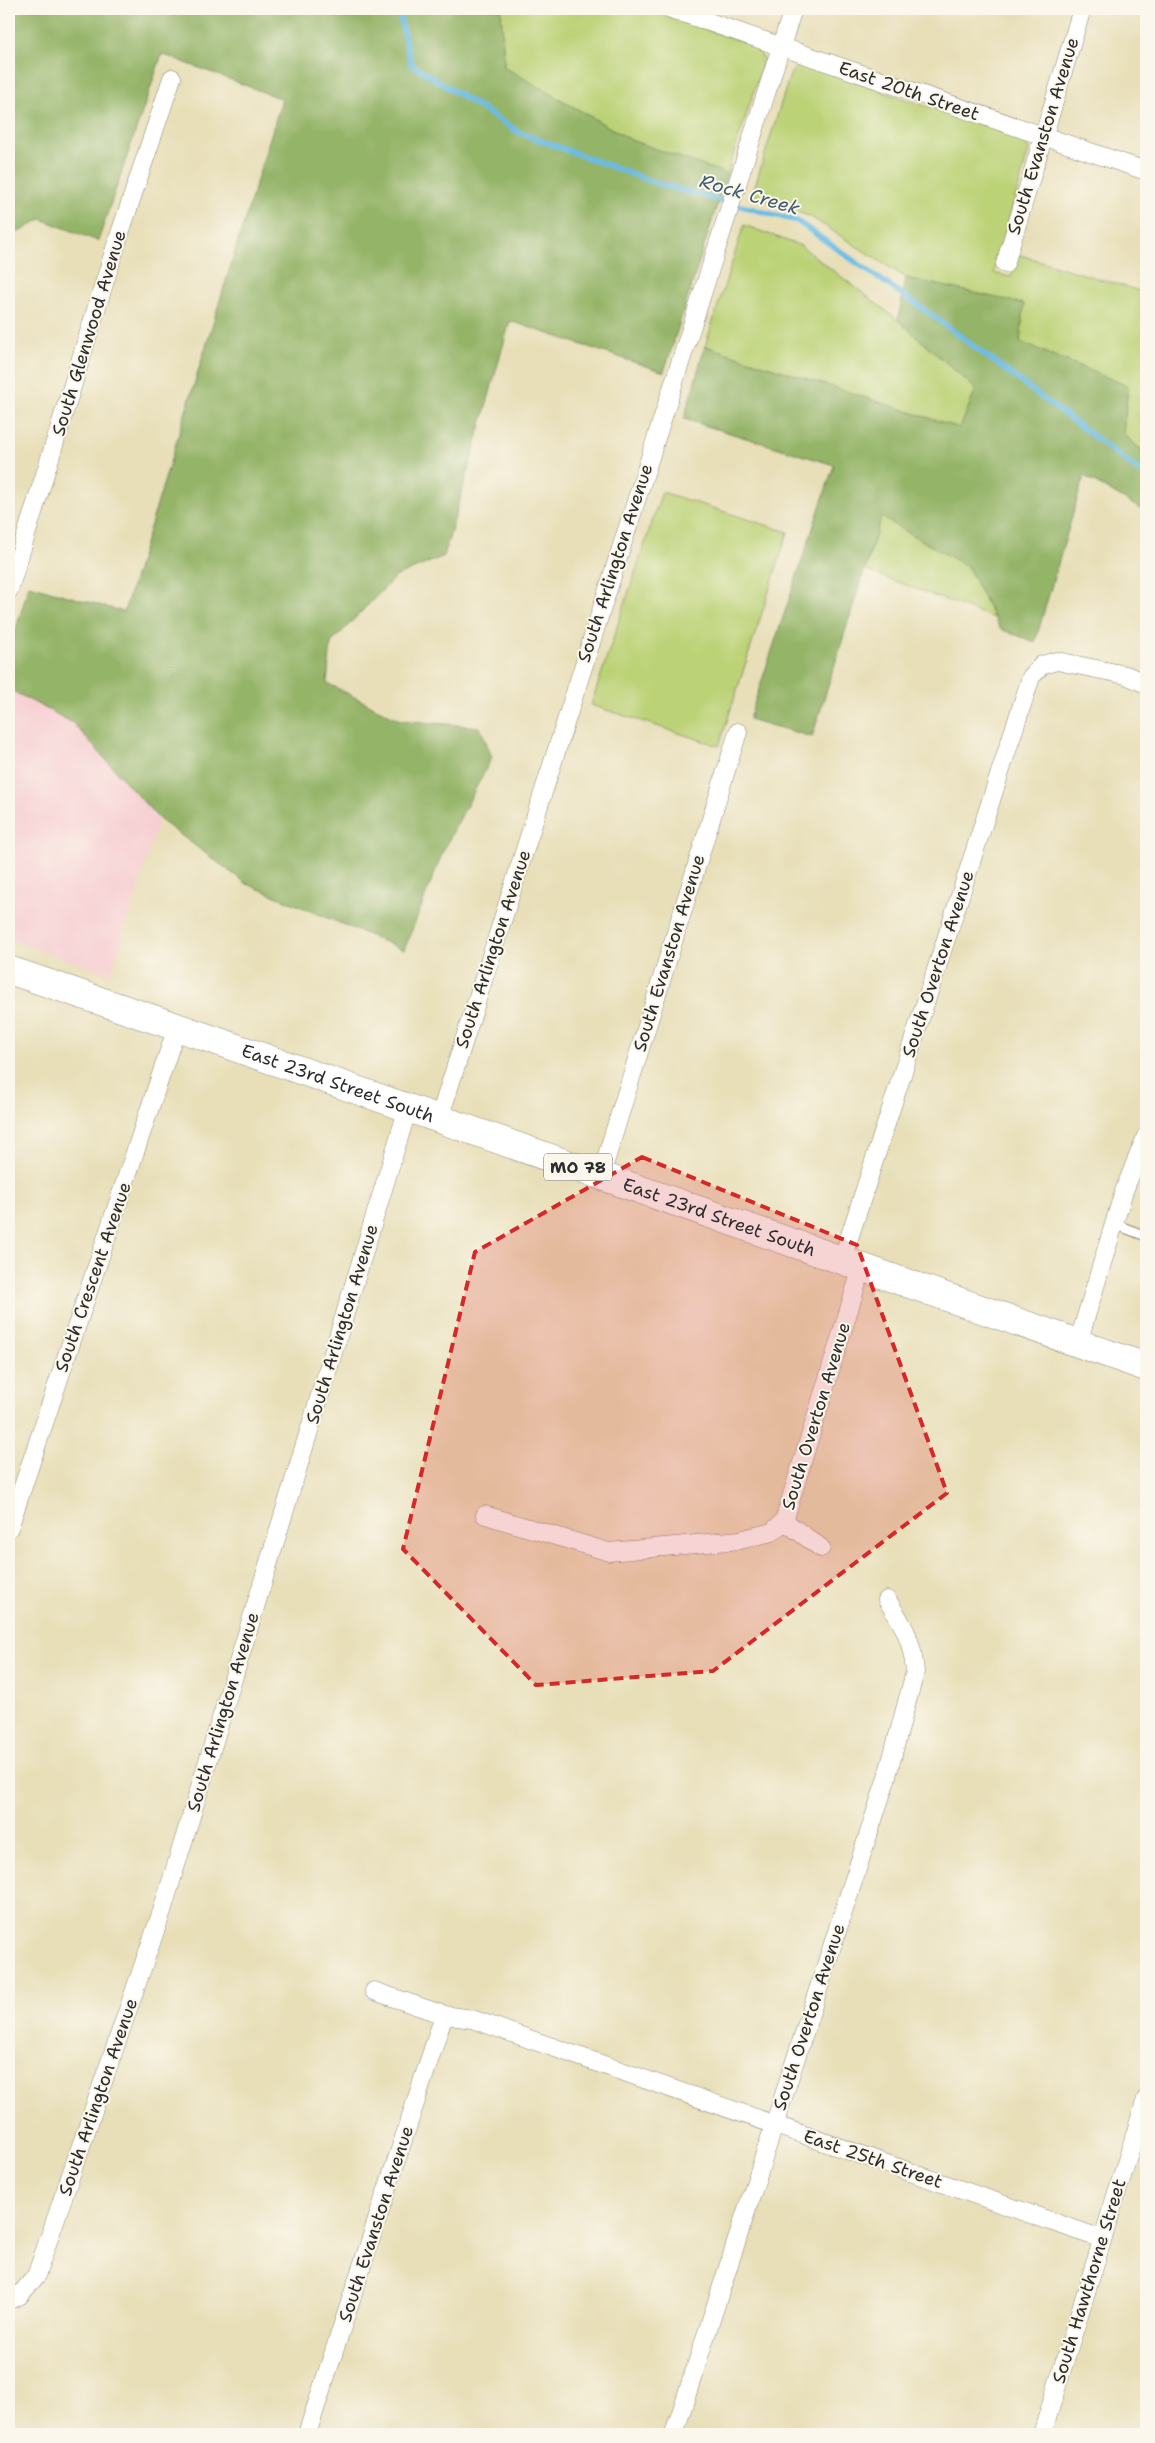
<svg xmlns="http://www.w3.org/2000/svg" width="1155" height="2443" font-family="'Shantell Sans',sans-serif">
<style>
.built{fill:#f7cfd3}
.green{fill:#bbd276;stroke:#737e50}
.forest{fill:#94b467;stroke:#607049}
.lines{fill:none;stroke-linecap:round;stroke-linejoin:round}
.stream{stroke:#6bbbe6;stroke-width:5.5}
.lane-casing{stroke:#8a8572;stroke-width:11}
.street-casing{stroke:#8a8572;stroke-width:19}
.primary-casing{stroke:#8a8572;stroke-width:29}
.lane{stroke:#fff;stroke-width:9}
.street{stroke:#fff;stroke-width:18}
.primary{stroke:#fff;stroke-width:28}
.marked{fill:#d62828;fill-opacity:0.2;stroke:#d62828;stroke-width:4;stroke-dasharray:10 6;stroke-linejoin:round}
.labels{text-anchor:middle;stroke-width:4;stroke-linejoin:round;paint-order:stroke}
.shield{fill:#fbf7ec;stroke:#696865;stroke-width:1}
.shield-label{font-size:16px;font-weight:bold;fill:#2b2b2b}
.street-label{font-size:18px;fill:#2b2b2b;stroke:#fbf7ec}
.water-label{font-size:19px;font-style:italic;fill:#415d6c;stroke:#fbf7ec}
</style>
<rect width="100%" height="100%" fill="#fbf7ec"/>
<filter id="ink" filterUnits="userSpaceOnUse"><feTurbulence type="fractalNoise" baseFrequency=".02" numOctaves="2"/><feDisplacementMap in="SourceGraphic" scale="10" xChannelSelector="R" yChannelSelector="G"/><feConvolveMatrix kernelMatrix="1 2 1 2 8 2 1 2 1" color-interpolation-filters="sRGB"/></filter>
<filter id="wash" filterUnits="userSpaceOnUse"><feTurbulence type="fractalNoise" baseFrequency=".0096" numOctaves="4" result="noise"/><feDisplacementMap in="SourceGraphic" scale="20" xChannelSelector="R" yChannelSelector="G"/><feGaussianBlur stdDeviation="1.12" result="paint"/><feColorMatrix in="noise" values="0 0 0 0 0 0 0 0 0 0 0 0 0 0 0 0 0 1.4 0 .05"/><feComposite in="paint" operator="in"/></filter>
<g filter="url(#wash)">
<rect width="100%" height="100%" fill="#e8dfb9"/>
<polygon class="built" points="9,689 73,723 159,819 111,974 9,940"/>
<g class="green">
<polygon points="501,9 645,9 755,46 764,60 727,174 633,141 504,67"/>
<polygon points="796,66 813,68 1023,139 1029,150 994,273 1011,277 1017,254 1146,293 1146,454 1123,434 1128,386 1020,342 1024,304 906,278 811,217 752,195 790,75"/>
<polygon points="744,225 801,246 898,320 976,389 960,428 705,346"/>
<polygon points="662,492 788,532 719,746 591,705"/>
<polygon points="881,517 968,567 994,618 865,570"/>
</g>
<g class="forest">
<polygon points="9,9 501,9 504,67 633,141 727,174 664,372 510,321 444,556 395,577 331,643 327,683 400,720 480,727 492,757 444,849 404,950 247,884 159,819 73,723 9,689 9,653 29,585 124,612 282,99 162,54 98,241 41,219 9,238"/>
<polygon points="906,278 1024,304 1020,342 1128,386 1123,434 1146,454 1146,512 1084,476 1035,642 1000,629 968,567 881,517 812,737 749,719 834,465 684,419 705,346 960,428 976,389 898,320"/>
</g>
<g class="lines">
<polyline class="stream" points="398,9 411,64 520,133 659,184 797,221 936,318 1146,476"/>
</g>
</g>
<g filter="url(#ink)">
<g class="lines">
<defs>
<polyline id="lane" points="1114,1224 1146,1236"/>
<g id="street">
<polyline points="671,9 1146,171"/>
<polyline points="1005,264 1082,9"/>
<polyline points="9,590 117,242 172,78"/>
<polyline points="439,1119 793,9"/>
<polyline points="601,1175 738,732"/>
<polyline points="842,1260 1031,677 1042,665 1057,661 1126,675 1146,684"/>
<polyline points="1078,1343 1124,1191 1146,1136"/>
<polyline points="485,1515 609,1552 740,1540 772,1532 784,1521 862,1267"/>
<polyline points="784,1521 821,1548"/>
<polyline points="9,1528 177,1027"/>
<polyline points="374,1991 444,2015 472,2019 1102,2239"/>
<polyline points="9,2300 19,2296 36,2276 162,1911 408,1108"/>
<polyline points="307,2434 444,2015"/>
<path d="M674,2434L886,1780L915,1672C912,1639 905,1627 887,1600"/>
<polyline points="1042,2434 1146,2099"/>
</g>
<g id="primary">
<path id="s1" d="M9,970L177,1027L1146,1367"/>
</g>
</defs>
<use href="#lane" class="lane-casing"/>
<use href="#street" class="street-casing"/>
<use href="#primary" class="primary-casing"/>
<use href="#lane" class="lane"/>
<use href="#street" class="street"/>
<use href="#primary" class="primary"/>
</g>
</g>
<path class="marked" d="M642,1157L857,1245L947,1493L713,1671L536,1685L403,1549L475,1252Z"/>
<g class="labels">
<rect class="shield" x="544" y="1153.5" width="68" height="27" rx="4"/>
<g class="shield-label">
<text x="578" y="1173">MO 78</text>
</g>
<g class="street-label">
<text transform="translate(909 91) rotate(19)" y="6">East 20th Street</text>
<text transform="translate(1043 136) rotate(-73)" y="6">South Evanston Avenue</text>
<text transform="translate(89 333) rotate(-73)" y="6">South Glenwood Avenue</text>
<text transform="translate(615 563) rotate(-72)" y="6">South Arlington Avenue</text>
<text transform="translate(493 949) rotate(-72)" y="6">South Arlington Avenue</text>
<text transform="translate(669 953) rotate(-73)" y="6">South Evanston Avenue</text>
<text transform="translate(938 964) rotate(-72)" y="6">South Overton Avenue</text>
<text dy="6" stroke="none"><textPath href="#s1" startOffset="348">East 23rd Street South</textPath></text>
<text dy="6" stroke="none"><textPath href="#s1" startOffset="752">East 23rd Street South</textPath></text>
<text transform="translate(93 1277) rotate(-71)" y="6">South Crescent Avenue</text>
<text transform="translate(342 1324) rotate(-73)" y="6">South Arlington Avenue</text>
<text transform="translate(816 1416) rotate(-73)" y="6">South Overton Avenue</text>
<text transform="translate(223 1712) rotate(-73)" y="6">South Arlington Avenue</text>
<text transform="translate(809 2017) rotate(-72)" y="6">South Overton Avenue</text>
<text transform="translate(98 2097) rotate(-71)" y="6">South Arlington Avenue</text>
<text transform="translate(873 2159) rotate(19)" y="6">East 25th Street</text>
<text transform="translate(376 2224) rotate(-72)" y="6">South Evanston Avenue</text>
<text transform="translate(1089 2281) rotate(-73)" y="6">South Hawthorne Street</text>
</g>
<g class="water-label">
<text transform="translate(750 194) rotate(16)" y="7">Rock Creek</text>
</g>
</g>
<rect width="1155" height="2443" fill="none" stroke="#fbf7ec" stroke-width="30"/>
</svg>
